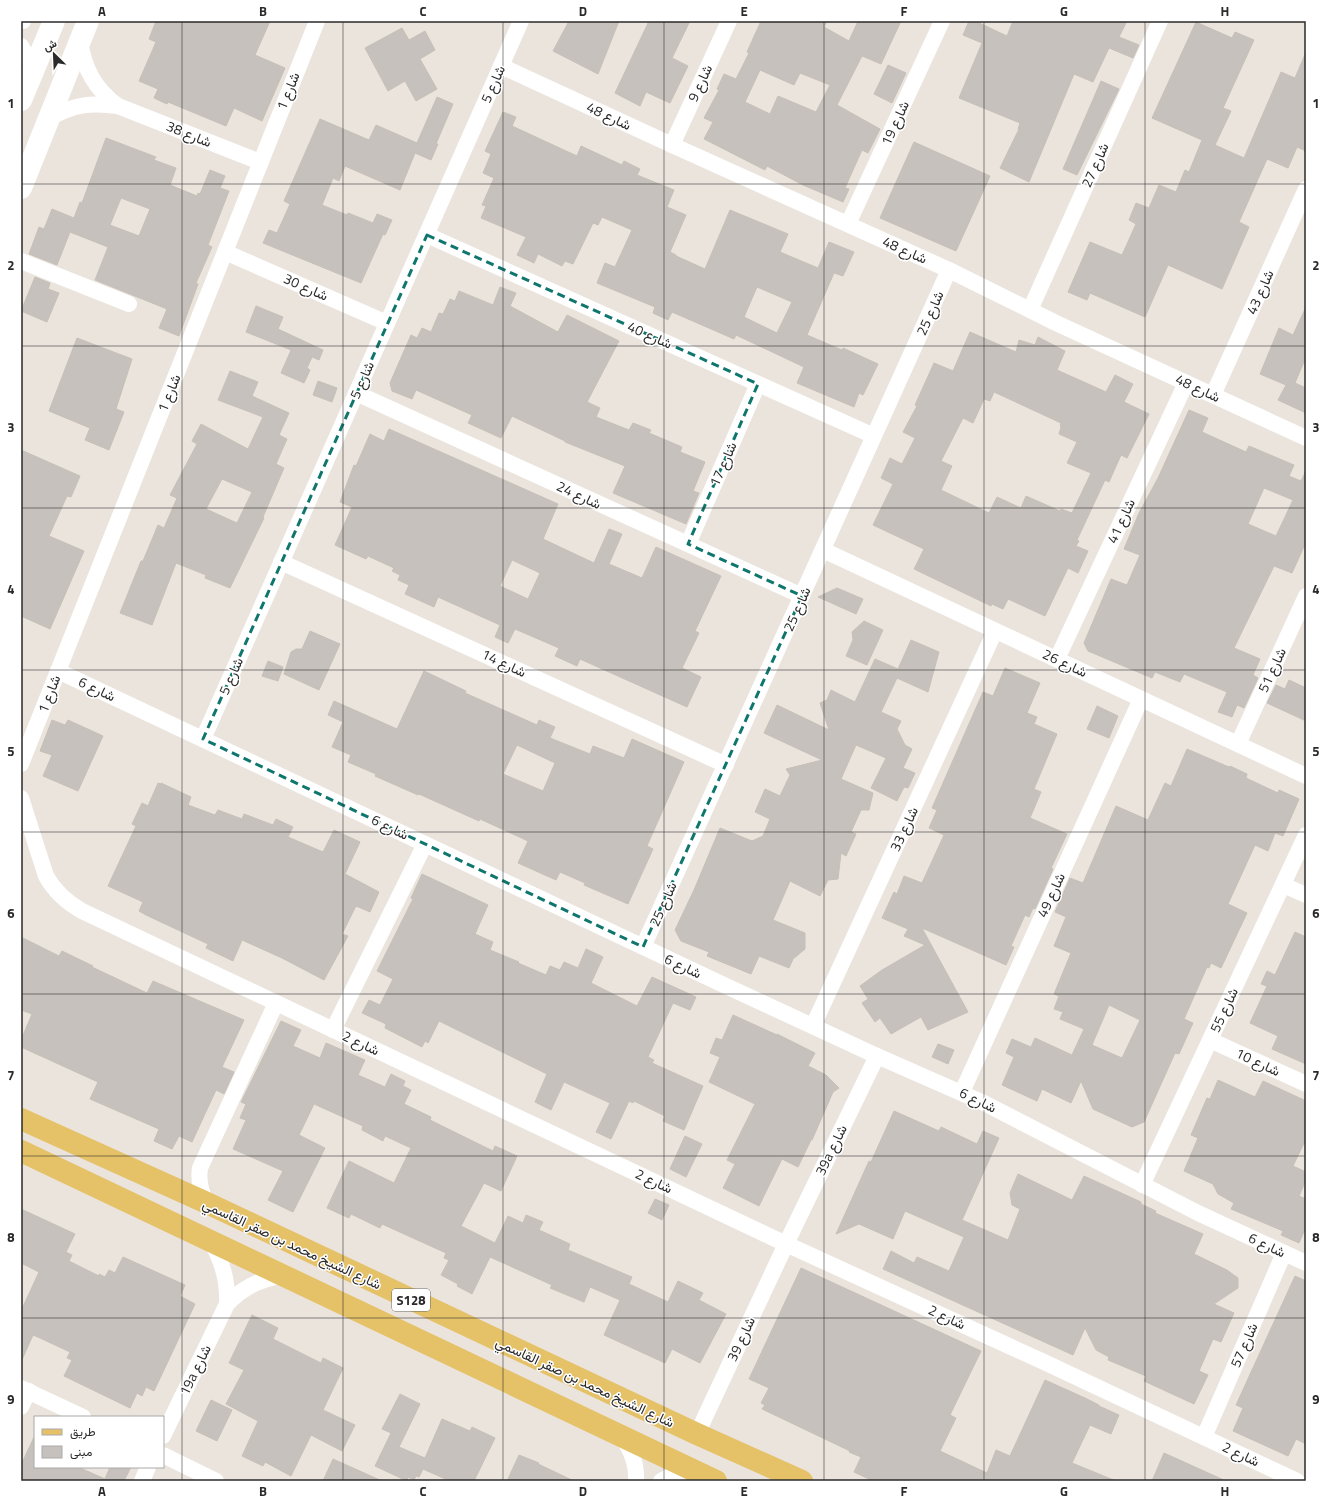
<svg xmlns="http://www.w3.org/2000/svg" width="1327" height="1502" font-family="'Titillium Web',Vazirmatn,sans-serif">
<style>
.building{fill:#c6c1bc;stroke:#c6c0b7;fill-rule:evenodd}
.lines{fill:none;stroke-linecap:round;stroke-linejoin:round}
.minor{stroke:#fff;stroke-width:16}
.secondary{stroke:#fff;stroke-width:22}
.primary{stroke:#e5c168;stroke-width:22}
.marked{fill:none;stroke:#0f766e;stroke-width:3;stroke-dasharray:8 5;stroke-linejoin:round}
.grid{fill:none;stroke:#2a2a2a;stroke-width:1;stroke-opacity:0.55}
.labels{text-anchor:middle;stroke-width:3;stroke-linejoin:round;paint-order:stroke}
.shield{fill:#fff;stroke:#6a6a6a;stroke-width:1}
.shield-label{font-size:13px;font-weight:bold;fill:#2a2a2a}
.street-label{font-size:14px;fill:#2a2a2a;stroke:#fff}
.neatline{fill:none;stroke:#2a2a2a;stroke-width:1.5}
.grid-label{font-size:13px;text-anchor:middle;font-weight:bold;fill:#2a2a2a}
</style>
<rect width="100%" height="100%" fill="#ebe4dd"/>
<g class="building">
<polygon points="156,21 270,21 255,55 285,68 262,121 234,108 226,126 168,102 167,104 154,98 158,89 139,81 156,42 149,39"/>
<polygon points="569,21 619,21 598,74 553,51"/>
<polygon points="649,21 690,21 672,58 688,66 670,103 646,92 640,106 615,93"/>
<path d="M761,21H827L824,27L849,41L858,21H901L881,64L862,56L837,105L880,129L868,153L862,150L845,188L849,189L843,202L803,185L767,166L765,170L704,139L713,122L704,118L719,90L717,89L724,74L736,79L749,53L747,52ZM760,70L794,85L800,73L830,85L816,112L778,96L770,114L745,102Z"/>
<polygon points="969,21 975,21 1007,36 1013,21 1127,21 1119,37 1139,45 1133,58 1109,48 1093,82 1074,74 1029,182 1000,168 1019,129 1018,129 1020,123 959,98 982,43 963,35"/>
<polygon points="1196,22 1232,38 1235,32 1254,40 1223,108 1231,111 1215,145 1244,158 1281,72 1295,78 1306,52 1306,151 1297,147 1288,168 1267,159 1239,222 1249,227 1222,289 1168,265 1145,317 1090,293 1087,300 1068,292 1090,242 1122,255 1136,224 1129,220 1136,203 1149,208 1159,185 1176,192 1185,170 1189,172 1202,140 1152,118"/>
<polygon points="402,28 409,40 425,31 435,50 420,59 437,89 416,101 405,81 388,91 365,48"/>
<polygon points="888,65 906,73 892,103 874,94"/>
<polygon points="1101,81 1119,89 1077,175 1063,169"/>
<polygon points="437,97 453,104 436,144 438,144 431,160 415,153 400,190 345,166 339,181 333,178 322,205 347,215 348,213 373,223 377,214 392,220 385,235 383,234 361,283 263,243 269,230 277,233 290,204 284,201 320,119 369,140 376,125 417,143"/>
<path d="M503,112L516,117L512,126L577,156L581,146L622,165L624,161L640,169L637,175L674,190L667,207L686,215L670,252L676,255V256L705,269L730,210L788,234L780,252L818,268L829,242L854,252L843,276L834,273L807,335L842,350L843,348L878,364L863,395L859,393L854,407L797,383L804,367L736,335L734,339L672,312L668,320L653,313L655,307L597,283L605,263L615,267L632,230L602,217L598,225L593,223L573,264L565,261L562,266L538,254L534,263L517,255L526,237L481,218L486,206L482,205L494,178L483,173L491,154L485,151ZM757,287L792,302L777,333L744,317Z"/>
<path d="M106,138L156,157L154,160L176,168L170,185L197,196L198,193L200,194L210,170L225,176L220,188L229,191L208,245L212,247L196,283L198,284L179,336L159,328L167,309L95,280L108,247L70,232L57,265L29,254L39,227L44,229L52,209L74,218L80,202L82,203ZM121,198L150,209L139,236L110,225Z"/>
<polygon points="914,142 990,176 956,251 880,218"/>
<polygon points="35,277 50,283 48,289 59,293 47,322 21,311"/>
<polygon points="500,287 516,293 510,306 558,332 567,315 619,341 587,402 600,408 596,417 629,430 633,423 651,430 649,433 682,447 680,452 705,462 693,491 699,493 686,524 613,493 625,466 565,442 565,441 512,416 501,438 468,423 472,415 416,390 412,399 392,391 390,383 411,335 417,338 422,328 431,332 439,313 443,314 450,299 455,301 459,291 493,305"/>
<polygon points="256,306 283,317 278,329 323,350 319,360 312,357 307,368 310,370 304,383 281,373 291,350 246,332"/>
<polygon points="1306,307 1306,357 1295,383 1306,388 1306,413 1278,400 1286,385 1260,374 1279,328 1293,335"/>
<path d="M970,332L1016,352L1019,340L1035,345L1038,337L1065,351L1057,370L1106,392L1115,375L1133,384L1124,402L1149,414L1127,458L1121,455L1109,482L1105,480L1077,540L1079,541L1076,546L1088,551L1078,573L1068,568L1045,616L1008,599L1003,609L992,604L991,606L914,569L924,549L873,525L893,484L881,478L890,458L902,464L915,438L903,432L917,406L915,405L934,363L953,371ZM994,392L1061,423L1060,426L1061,427L1059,434L1077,442L1067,463L1091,473L1072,513L1061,509L1060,511L1026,496L1021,508L997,497L989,513L941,490L952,466L941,461L963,418L973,423L984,399L990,401Z"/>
<polygon points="77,338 132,359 116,409 124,412 109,450 85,440 90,428 49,411"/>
<path d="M230,371L258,382L252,396L289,413L279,435L287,439L276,464L284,468L263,517L264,518L230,588L205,578L206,575L176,563L152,625L120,613L141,561H143L158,525L164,528L177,498L170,495L197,444L192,441L201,424L248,449L263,417L218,400ZM222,479L252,492L237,523L206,509Z"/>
<polygon points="318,381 337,388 332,402 313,395"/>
<path d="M1189,410L1208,418L1202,432L1246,452L1249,446L1294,465L1289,476L1301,481L1306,471V542L1292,573L1274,566L1234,648L1260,659L1253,675L1258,678L1244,708L1237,705L1232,717L1218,712L1227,692L1184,674L1180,682L1155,672L1152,678L1088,651L1084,643L1111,579L1127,585L1140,555L1124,549L1139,513L1158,478ZM1264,488L1293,500L1276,536L1248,524Z"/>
<path d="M389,429L558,504L543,539L594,563L609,529L622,534L609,564L642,578L656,547L721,576L695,631L699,633L682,668L701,677L687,707L580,659L577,666L555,656L559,648L515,629L508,643L495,637L500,625L438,597L434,607L405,594L409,585L398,580L400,575L392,571L394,568L368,556L366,559L335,545L352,507L340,502L354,465L356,466L370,434L384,441ZM512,560L540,573L528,599L500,586Z"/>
<polygon points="21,450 80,476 71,497 67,496 49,536 84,551 50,629 21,616"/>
<polygon points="837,588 863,599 856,614 818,597"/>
<polygon points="864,621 883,630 867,665 846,656 853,640 852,632"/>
<polygon points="310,631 340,644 319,690 284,674 291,652 296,649 302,649"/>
<polygon points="911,640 939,652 928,692 897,678 881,712 901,721 897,729 905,745 912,749 903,768 915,773 908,788 904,787 897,801 871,788 886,758 856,745 841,779 873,793 869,810 861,810 851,832 856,834 846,856 841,853 838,879 828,880 820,896 790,881 773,920 805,933 805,949 793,959 789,968 759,956 751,974 707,956 709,952 681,941 675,930 694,890 720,828 752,841 763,836 770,819 755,812 765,789 780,796 790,775 786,769 822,760 764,733 777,705 829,730 820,703 827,700 831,690 855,702 875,659 898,669"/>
<polygon points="268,661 283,667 278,681 262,676"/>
<polygon points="1005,668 1040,683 1027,713 1037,717 1034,724 1057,734 1034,789 1041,792 1030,818 1067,834 1051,868 1053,869 1035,909 1033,908 1029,917 1025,915 1011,946 1014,947 1006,965 922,928 968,1012 928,1030 921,1017 891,1034 880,1018 875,1022 862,1003 868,999 860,986 882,970 925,945 904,936 908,929 882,918 894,892 897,894 904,876 922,883 944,835 929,828 937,810 932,808 983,692 993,696"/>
<path d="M424,671L466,691L465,693L537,725L539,720L555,727L550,738L590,754L593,746L624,758L632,739L684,762L647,846L653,849L628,904L584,885L585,883L560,872L556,880L518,863L528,841L480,819L479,821L419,794L418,795L375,776L376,774L348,762L351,755L332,747L343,722L328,715L334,701L397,729ZM517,745L555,763L543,791L503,774Z"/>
<polygon points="1289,680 1306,688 1306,721 1267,703 1276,685 1285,689"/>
<polygon points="1097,706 1118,716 1109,738 1087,729"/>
<polygon points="52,720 65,725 68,720 103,736 78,791 43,776 52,755 40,751"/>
<path d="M1187,749L1229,767L1230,766L1247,774L1246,778L1278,793L1279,790L1299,799L1283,836L1275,833L1268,851L1255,845L1228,904L1247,913L1221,968L1211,963L1209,968L1207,967L1184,1019L1193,1023L1179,1054L1175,1053L1144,1122L1132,1127L1093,1109L1081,1081L1071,1103L1042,1089L1037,1101L1002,1085L1014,1057L1006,1053L1012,1039L1031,1047L1035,1038L1072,1055L1084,1029L1060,1019L1063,1012L1054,1009L1059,996L1054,994L1071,953L1054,946L1066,917L1055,912L1070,878L1083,883L1116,806L1148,820L1165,783L1171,786ZM1109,1005L1140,1020L1122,1058L1092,1045Z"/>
<polygon points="158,783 161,784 161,783 191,797 188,805 215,815 218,810 242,819 244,814 273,825 276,819 293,827 288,837 323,852 334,830 360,842 345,874 379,892 370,912 356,906 342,934 348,936 324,980 282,958 242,940 233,961 206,948 208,944 146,915 139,911 143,902 108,886 136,826 132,824 142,803 148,806"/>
<polygon points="422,874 488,905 475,934 493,942 490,950 519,962 518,963 546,975 550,966 560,970 564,962 578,968 586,949 603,957 591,983 637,1006 652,977 696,997 690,1010 673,1003 648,1057 654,1060 652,1063 703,1086 684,1130 663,1121 665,1116 634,1101 633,1103 629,1101 611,1139 596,1132 610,1103 564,1082 551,1110 535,1102 547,1074 439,1021 428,1043 425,1041 422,1047 385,1028 386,1024 362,1013 369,1000 380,1005 393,979 377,971 413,899 411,898"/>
<polygon points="1295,932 1306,937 1306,1064 1272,1049 1278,1036 1250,1023 1267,986 1261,984 1267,971 1275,975"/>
<polygon points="21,937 59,956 62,951 93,966 92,967 147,993 153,981 244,1020 222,1067 234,1072 224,1094 216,1090 192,1142 179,1136 172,1149 154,1141 159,1129 90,1099 98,1082 21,1047 21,1040 32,1014 21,1010"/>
<polygon points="733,1015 777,1035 777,1034 815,1053 808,1066 826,1075 839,1088 833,1092 812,1140 811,1140 798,1167 782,1159 759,1206 723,1188 735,1164 727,1160 755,1104 709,1082 720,1057 710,1053 716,1038 722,1040"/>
<polygon points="281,1021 301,1030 293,1046 320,1058 326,1043 365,1060 358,1075 385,1087 391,1074 405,1081 403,1086 411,1090 404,1104 431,1117 430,1120 493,1151 495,1146 517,1156 501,1191 484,1183 461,1226 495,1243 508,1216 523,1223 526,1215 543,1222 539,1230 570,1244 568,1250 632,1277 629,1284 668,1302 678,1281 703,1293 699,1300 726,1314 700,1363 672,1349 665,1363 604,1335 620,1300 590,1287 584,1302 550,1288 552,1285 490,1257 472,1294 457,1286 458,1284 441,1275 449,1260 444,1258 446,1253 382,1224 380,1228 351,1214 349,1218 327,1208 349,1161 394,1183 411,1148 385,1136 383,1141 362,1130 363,1126 314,1104 299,1135 325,1148 293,1212 268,1200 283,1171 233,1149 246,1120 240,1118 246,1104 241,1102"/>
<polygon points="938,1044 954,1050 948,1064 932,1057"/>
<polygon points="1218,1080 1255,1097 1263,1081 1306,1101 1306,1139 1293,1166 1306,1172 1306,1180 1299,1196 1306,1199 1306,1227 1299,1243 1281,1235 1283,1231 1231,1209 1234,1203 1218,1194 1213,1184 1184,1171 1198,1138 1191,1135 1207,1098 1210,1099"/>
<polygon points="894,1111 939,1131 941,1127 977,1144 983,1131 999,1138 962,1220 1008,1240 1020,1209 1012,1205 1010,1193 1018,1174 1072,1200 1084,1176 1141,1202 1141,1204 1156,1211 1155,1213 1203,1234 1194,1254 1227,1270 1238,1278 1238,1288 1214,1304 1234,1313 1221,1342 1213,1339 1199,1371 1208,1375 1194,1404 1144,1381 1146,1376 1108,1360 1109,1357 1096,1350 1085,1328 1073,1355 883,1269 891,1251 914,1263 917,1257 949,1271 964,1237 905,1211 893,1239 859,1224 836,1234 869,1161 871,1162"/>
<polygon points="685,1136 702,1144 686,1177 670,1169"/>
<polygon points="655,1199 669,1205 662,1220 648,1213"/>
<polygon points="21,1209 75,1234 66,1252 72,1255 69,1261 99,1276 99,1274 105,1277 109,1270 115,1273 123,1257 185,1285 180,1296 195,1304 154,1391 146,1387 142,1396 137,1393 130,1408 64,1376 72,1360 67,1358 70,1352 40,1338 33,1335 21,1362 21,1311 39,1272 21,1263"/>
<polygon points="801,1268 981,1351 950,1415 956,1418 940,1451 987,1473 996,1450 1010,1456 1045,1380 1085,1398 1099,1405 1099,1406 1119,1415 1111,1434 1090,1425 1072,1463 1116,1481 873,1481 854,1472 861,1457 849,1452 850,1451 762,1409 765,1405 761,1403 769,1388 749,1379"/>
<polygon points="1295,1276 1306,1281 1306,1444 1296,1439 1288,1456 1233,1431 1243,1408 1236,1405"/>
<polygon points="252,1315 278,1328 273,1339 321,1363 323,1358 343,1368 323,1410 355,1425 342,1451 311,1435 291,1476 265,1462 263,1466 242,1456 258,1421 226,1404 244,1370 229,1363"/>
<polygon points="400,1394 420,1404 399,1447 425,1458 442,1419 470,1431 472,1427 495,1438 474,1481 450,1481 423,1469 419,1477 416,1476 414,1480 408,1477 407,1481 375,1466 391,1433 382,1429"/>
<polygon points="211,1400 232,1410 217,1441 196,1431"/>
<polygon points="35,1435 35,1467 78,1467 105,1479 110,1467 131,1467 124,1481 27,1481 21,1478 21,1465"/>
<polygon points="1164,1453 1226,1481 1152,1481"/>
<polygon points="519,1455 539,1463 538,1464 574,1481 507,1481"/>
<polygon points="333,1459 382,1481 323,1481"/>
</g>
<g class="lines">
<g class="minor">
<polyline points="21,21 23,21"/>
<path d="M80,41C84,69 95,89 118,106"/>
<polyline points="21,46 34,69"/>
<polyline points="501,66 672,145 949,270 1056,323 1306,438"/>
<path d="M48,119C72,105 90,102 118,106L260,162"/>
<polyline points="672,145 729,21"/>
<polyline points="848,224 942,21"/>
<polyline points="427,235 874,436"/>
<polyline points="225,252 387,323"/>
<polyline points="21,261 129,304"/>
<polyline points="1030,310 1160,21"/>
<polyline points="356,393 802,596"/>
<polyline points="1213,395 1306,189"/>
<polyline points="688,544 758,384"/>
<polyline points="823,550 1306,776"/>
<polyline points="281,562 726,765"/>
<polyline points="1057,659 1186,383"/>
<polyline points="58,671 726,986 877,1056 984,1103 1198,1213 1306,1263"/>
<polyline points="203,739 521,21"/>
<polyline points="1238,744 1306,596"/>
<polyline points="21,764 317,21"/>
<path d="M21,798L46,876C55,892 66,902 82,911L786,1244L1044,1362L1297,1481"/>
<polyline points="1283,885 1306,895"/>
<polyline points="643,947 949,270"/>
<polyline points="813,1026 995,631"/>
<polyline points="333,1030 425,844"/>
<polyline points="1210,1040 1306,1084"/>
<polyline points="962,1092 1141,699"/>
<polyline points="1142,1185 1306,835"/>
<path d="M207,1203C200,1191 198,1181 200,1168L276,1003"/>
<path d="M211,1242C223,1262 228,1281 227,1304"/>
<polyline points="21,1388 83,1417"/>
<polyline points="21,1407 29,1391"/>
<polyline points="697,1434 786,1244 877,1056"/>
<path d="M163,1436L227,1304C243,1287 261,1278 284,1276"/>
<path d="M621,1436C631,1449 637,1464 636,1481"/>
<polyline points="1204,1437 1284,1253"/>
<polyline points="163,1455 216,1481"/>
<polyline points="142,1481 148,1467"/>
<polyline points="661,1481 672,1475 691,1469"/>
</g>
<g class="secondary">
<polyline points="21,100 54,21"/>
<polyline points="21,188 88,21"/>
</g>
<g class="primary">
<polyline points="21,1119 207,1203 697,1434 802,1481"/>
<polyline points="21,1151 716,1481"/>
</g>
</g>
<path class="marked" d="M427,235L758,384L688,544L802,596L643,947L203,739Z"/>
<path class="grid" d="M182,21V1481M343,21V1481M503,21V1481M664,21V1481M824,21V1481M984,21V1481M1145,21V1481M21,184H1306M21,346H1306M21,508H1306M21,670H1306M21,832H1306M21,994H1306M21,1156H1306M21,1318H1306"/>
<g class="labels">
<rect class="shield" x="392" y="1289" width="38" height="22" rx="3"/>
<g class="shield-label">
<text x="411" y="1305">S128</text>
</g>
<g class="street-label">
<text transform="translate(700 83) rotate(-65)" y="5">شارع 9</text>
<text transform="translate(493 84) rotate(-66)" y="5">شارع 5</text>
<text transform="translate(288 91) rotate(-68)" y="5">شارع 1</text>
<text transform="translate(609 116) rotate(25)" y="5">شارع 48</text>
<text transform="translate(895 123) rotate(-65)" y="5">شارع 19</text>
<text transform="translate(189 134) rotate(22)" y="5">شارع 38</text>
<text transform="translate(1095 165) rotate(-66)" y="5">شارع 27</text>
<text transform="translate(905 250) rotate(24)" y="5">شارع 48</text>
<text transform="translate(306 287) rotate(24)" y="5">شارع 30</text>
<text transform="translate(1260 292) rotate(-66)" y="5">شارع 43</text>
<text transform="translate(930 313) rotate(-66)" y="5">شارع 25</text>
<text transform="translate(650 335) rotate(24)" y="5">شارع 40</text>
<text transform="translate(362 380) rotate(-66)" y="5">شارع 5</text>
<text transform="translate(1198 388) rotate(25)" y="5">شارع 48</text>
<text transform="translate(169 393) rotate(-68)" y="5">شارع 1</text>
<text transform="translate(723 464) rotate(-66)" y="5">شارع 17</text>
<text transform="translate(579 495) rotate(25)" y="5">شارع 24</text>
<text transform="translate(1121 521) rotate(-65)" y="5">شارع 41</text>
<text transform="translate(797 609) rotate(-66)" y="5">شارع 25</text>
<text transform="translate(504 663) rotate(25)" y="5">شارع 14</text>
<text transform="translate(1065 663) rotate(25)" y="5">شارع 26</text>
<text transform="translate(1272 670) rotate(-65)" y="5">شارع 51</text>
<text transform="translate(231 676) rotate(-66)" y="5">شارع 5</text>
<text transform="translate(97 689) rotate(25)" y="5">شارع 6</text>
<text transform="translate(49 694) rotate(-69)" y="5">شارع 1</text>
<text transform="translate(390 827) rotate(26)" y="5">شارع 6</text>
<text transform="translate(904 829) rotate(-65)" y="5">شارع 33</text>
<text transform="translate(1051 895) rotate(-65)" y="5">شارع 49</text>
<text transform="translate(663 904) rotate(-66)" y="5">شارع 25</text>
<text transform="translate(683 966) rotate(25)" y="5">شارع 6</text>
<text transform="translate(1224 1010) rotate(-65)" y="5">شارع 55</text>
<text transform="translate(361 1043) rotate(25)" y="5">شارع 2</text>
<text transform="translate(1258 1062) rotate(25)" y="5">شارع 10</text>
<text transform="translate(978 1100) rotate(26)" y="5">شارع 6</text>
<text transform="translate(831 1150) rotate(-64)" y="5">39a شارع</text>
<text transform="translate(654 1181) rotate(25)" y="5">شارع 2</text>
<text transform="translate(292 1244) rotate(25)" y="5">شارع الشيخ محمد بن صقر القاسمي</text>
<text transform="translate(1267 1245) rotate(25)" y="5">شارع 6</text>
<text transform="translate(947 1317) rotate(25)" y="5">شارع 2</text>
<text transform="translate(741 1339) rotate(-65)" y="5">شارع 39</text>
<text transform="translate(1244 1345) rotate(-66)" y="5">شارع 57</text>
<text transform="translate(195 1370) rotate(-64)" y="5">19a شارع</text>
<text transform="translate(585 1382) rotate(25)" y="5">شارع الشيخ محمد بن صقر القاسمي</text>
<text transform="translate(1241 1454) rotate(25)" y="5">شارع 2</text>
</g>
</g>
<rect width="1327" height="1502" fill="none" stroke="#ffffff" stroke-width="44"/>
<rect x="34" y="1416" width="130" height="52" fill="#ffffff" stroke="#aaaaaa"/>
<rect x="42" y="1429" width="20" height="6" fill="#e5c168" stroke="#aaaaaa"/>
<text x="70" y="1436" font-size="12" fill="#2a2a2a">طريق</text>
<rect x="42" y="1446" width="20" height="12" fill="#c6c1bc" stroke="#aaaaaa"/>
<text x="70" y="1456" font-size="12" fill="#2a2a2a">مبنى</text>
<g transform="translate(54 54) rotate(336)" stroke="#ffffff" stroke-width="3" paint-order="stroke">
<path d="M0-3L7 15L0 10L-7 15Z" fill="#2a2a2a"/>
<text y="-6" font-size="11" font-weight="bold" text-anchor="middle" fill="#2a2a2a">ش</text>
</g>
<rect x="22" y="22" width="1283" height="1458" class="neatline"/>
<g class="grid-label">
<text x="102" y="16">A</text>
<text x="263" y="16">B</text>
<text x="423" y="16">C</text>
<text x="583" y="16">D</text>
<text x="744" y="16">E</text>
<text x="904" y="16">F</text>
<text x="1064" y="16">G</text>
<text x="1225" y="16">H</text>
<text x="11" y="108">1</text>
<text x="1316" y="108">1</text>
<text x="11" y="270">2</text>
<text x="1316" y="270">2</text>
<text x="11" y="432">3</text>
<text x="1316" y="432">3</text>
<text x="11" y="594">4</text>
<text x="1316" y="594">4</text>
<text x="11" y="756">5</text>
<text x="1316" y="756">5</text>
<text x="11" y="918">6</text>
<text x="1316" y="918">6</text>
<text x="11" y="1080">7</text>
<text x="1316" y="1080">7</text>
<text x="11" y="1242">8</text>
<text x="1316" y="1242">8</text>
<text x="11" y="1404">9</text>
<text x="1316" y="1404">9</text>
<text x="102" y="1496">A</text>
<text x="263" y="1496">B</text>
<text x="423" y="1496">C</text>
<text x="583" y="1496">D</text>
<text x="744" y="1496">E</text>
<text x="904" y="1496">F</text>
<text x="1064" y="1496">G</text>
<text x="1225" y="1496">H</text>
</g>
</svg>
